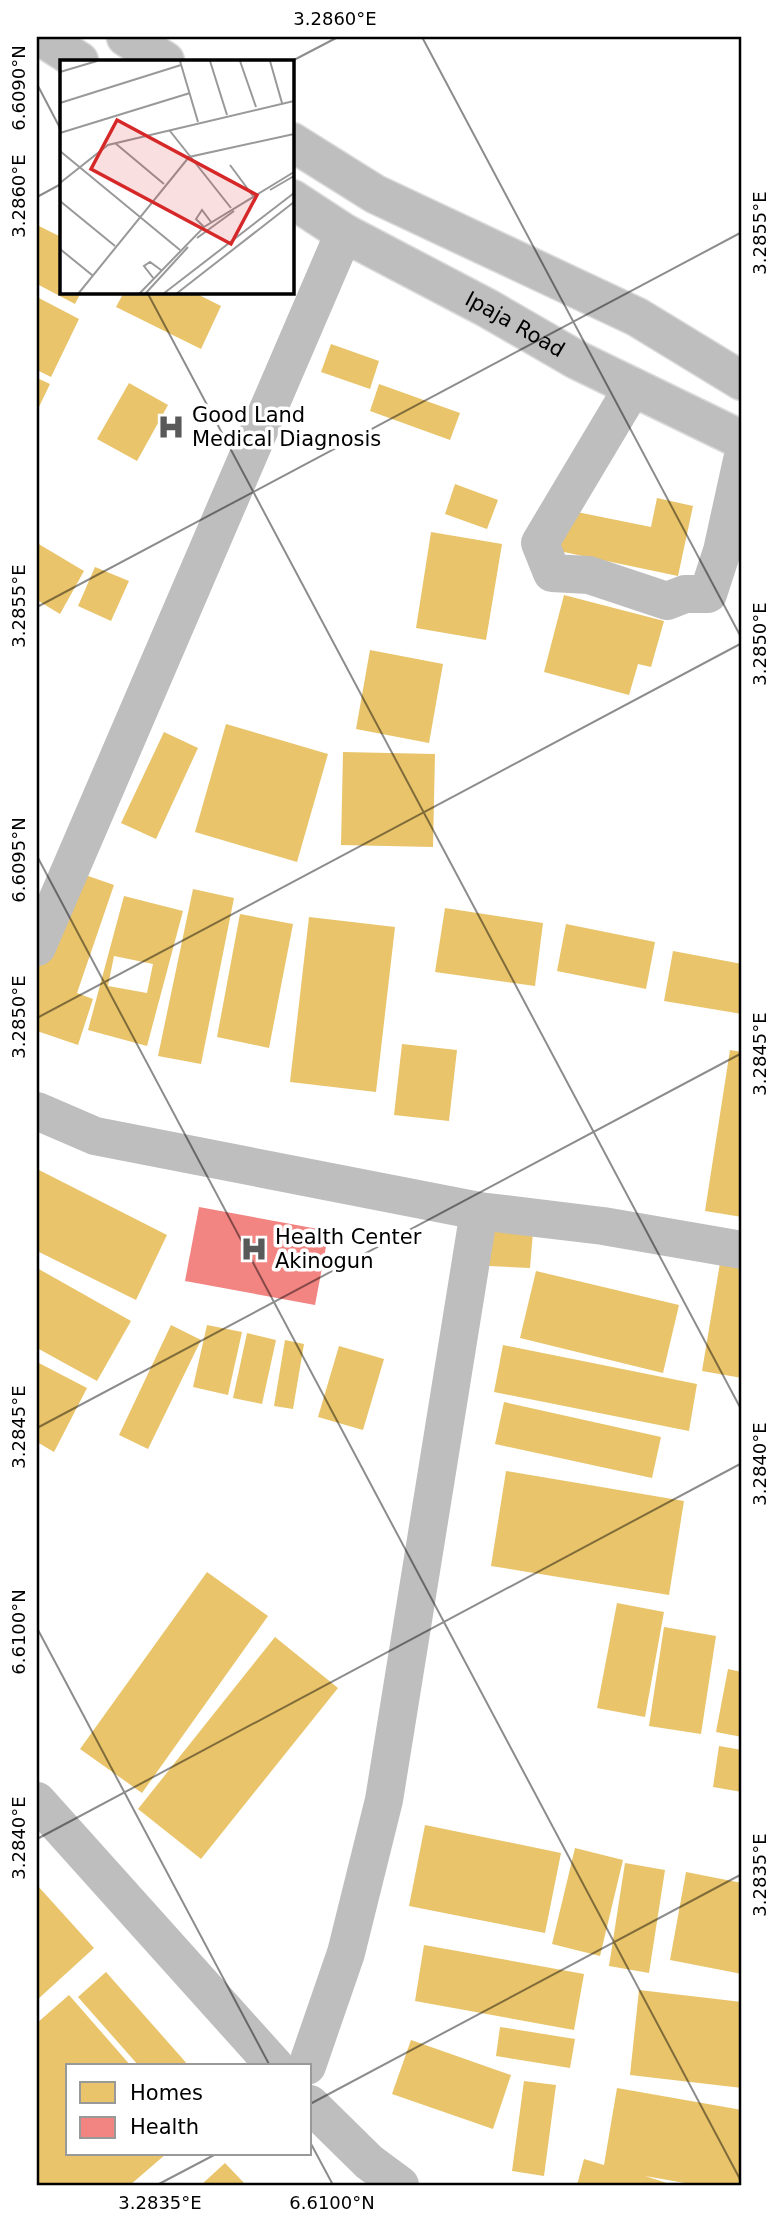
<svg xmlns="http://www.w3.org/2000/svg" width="779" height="2222" font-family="'DejaVu Sans',sans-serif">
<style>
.homes{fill:#e9c46a;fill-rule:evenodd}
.health{fill:#f28482}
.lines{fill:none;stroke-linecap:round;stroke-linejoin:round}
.major-casing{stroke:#dbdbdb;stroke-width:41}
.minor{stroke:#bebebe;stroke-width:38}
.major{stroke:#bebebe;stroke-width:38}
.ticks{fill:none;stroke:#000;stroke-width:2;stroke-opacity:0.45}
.labels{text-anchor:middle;stroke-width:7;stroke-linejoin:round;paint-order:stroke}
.street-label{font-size:21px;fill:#000;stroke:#fff}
.poi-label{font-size:21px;fill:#000;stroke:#fff;text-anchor:start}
.inset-road{fill:none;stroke:#999;stroke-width:2}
.view{fill:#d62828;fill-opacity:0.15;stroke:#d62828;stroke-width:3.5}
.inset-edge{fill:none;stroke:#000;stroke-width:3.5}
.neatline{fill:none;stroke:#000;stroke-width:2.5}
.ticks-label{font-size:18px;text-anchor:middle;fill:#000}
</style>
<rect width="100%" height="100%" fill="#fff"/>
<g class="homes">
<polygon points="37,225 61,237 61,292 81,292 75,304 37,284"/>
<polygon points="124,292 193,292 221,306 201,349 116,307"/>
<polygon points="37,297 79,319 51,377 37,370"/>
<polygon points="331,344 379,361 370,389 321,372"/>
<polygon points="37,378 50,384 37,411"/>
<polygon points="129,383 168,405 137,461 97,439"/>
<polygon points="379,384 460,413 450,440 370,411"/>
<polygon points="455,484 498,500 487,529 445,514"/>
<polygon points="657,498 693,506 678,576 559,551 567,510 651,527"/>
<polygon points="431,532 502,544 486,640 416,628"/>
<polygon points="37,543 84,571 60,614 37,600"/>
<polygon points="95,567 129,581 111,621 78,606"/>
<polygon points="564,595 664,621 651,667 638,664 629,695 544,672"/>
<polygon points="370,650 443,664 429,743 356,729"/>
<polygon points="226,724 328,754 297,862 195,832"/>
<polygon points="164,732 198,748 156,839 121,823"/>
<polygon points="343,752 435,754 433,847 341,845"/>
<polygon points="71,870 114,885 77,993 93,999 78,1045 37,1031 37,972"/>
<polygon points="193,889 234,898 201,1064 158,1056"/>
<path d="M124,896L183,911L147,1046L88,1030ZM114,956L153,964L147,993L108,986Z"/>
<polygon points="445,908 543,923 535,986 435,972"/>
<polygon points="240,914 293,924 269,1048 217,1037"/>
<polygon points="309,917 395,927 376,1092 290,1082"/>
<polygon points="566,924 655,942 646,989 557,971"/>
<polygon points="673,951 742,964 742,1014 664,1001"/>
<polygon points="402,1044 457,1050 449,1121 394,1115"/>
<polygon points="730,1050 742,1052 742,1217 705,1211"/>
<polygon points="37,1169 167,1235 136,1300 37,1251"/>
<polygon points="493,1217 534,1220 530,1268 489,1266"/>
<polygon points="720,1263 742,1267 742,1378 702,1371"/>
<polygon points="37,1268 131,1321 97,1381 37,1348"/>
<polygon points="536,1271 679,1305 663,1373 520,1338"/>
<polygon points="171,1325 201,1340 148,1449 119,1435"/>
<polygon points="207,1325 242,1332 228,1395 193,1387"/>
<polygon points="247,1333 276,1340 262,1404 233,1398"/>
<polygon points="285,1340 304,1344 293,1409 274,1406"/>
<polygon points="503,1345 697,1384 689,1431 494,1392"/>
<polygon points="339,1346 384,1359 363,1430 318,1417"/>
<polygon points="37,1362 87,1388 54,1452 37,1442"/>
<polygon points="504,1402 661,1437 652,1478 495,1444"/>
<polygon points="506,1471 684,1501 669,1595 491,1566"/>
<polygon points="207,1572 268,1616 142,1793 80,1749"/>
<polygon points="617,1603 664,1612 645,1717 597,1708"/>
<polygon points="664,1627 716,1636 701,1734 649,1726"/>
<polygon points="275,1637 338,1688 201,1859 138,1809"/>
<polygon points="728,1669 742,1672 742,1737 716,1732"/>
<polygon points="719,1746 742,1750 742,1792 713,1787"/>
<polygon points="425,1825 561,1853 545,1933 409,1906"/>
<polygon points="575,1848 623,1860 600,1956 552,1944"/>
<polygon points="625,1863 665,1870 649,1973 609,1966"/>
<polygon points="686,1872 742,1883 742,1974 670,1960"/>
<polygon points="37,1885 94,1948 37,2000"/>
<polygon points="424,1945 584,1974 574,2030 415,2001"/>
<polygon points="106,1972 189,2066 139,2066 78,1997"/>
<polygon points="639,1990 742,2002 742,2088 630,2075"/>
<polygon points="69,1995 131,2066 68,2066 68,2154 166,2154 130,2185 37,2185 37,2023"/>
<polygon points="500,2027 575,2039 570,2068 496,2056"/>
<polygon points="411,2040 511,2075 493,2129 392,2094"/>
<polygon points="524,2081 556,2085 544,2176 512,2171"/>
<polygon points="617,2088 742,2110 742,2185 696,2185 645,2176 673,2185 577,2185 584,2159 604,2165"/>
<polygon points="225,2163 246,2185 201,2185"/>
</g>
<polygon class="health" points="199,1207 329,1231 315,1305 185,1281"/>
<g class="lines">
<defs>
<g id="major">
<polyline points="41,37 79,61"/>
<polyline points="126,37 165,61"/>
<polyline points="292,142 375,194 637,317 742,381"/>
<path id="s1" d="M292,199L344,233L487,308L577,360L742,440"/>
</g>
</defs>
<use href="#major" class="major-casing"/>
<g class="minor">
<polyline points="633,387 540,543 552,573 589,575 667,601 685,594 708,594 722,551 742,460"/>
<polyline points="37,947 344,233"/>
<polyline points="37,1111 95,1136 479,1211 603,1226 742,1250"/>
<polyline points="37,1801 275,2066"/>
<polyline points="307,2066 346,1953 384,1800 479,1211"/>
<polyline points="310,2104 369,2162 400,2185"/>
</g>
<use href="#major" class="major"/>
</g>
<path class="ticks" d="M422,37L742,639M292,61L338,37M37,84L61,130M37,197L61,184M147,292L742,1411M37,607L742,232M37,856L742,2183M37,1018L742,643M37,1428L742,1053M37,1628L270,2066M37,1839L742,1463M310,2104L742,1874M310,2142L333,2185M157,2185L216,2154"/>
<defs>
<symbol id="hospital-bare" viewBox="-9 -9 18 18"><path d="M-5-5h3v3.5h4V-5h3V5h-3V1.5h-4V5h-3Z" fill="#595959" stroke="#fff" stroke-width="2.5" paint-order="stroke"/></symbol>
</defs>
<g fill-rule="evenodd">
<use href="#hospital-bare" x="152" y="408" width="38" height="38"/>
<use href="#hospital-bare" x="235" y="1230" width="38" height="38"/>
</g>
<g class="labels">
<g class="street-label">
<text dy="7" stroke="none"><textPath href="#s1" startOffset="256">Ipaja Road</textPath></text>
</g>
<g class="poi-label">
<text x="192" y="422">Good Land<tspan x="192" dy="24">Medical Diagnosis</tspan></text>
<text x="275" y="1244">Health Center<tspan x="275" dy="24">Akinogun</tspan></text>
</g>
</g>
<g transform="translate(60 60)">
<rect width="234" height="234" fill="#fff"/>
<path class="inset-road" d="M120,1L138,62M150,1L167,55M180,1L196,47M210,1L222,43M0,12L37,1M0,43L121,5M110,71L171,148M0,73L130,33M55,83L104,124M0,91L120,190M170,105L193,136M0,123L48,85L234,41M210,130L234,116M0,141L55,186M144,167L136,159L142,150L151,162M137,178L174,151M0,189L32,215M94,219L84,206L90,202L101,210M18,234L129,97L234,74M79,234L144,167L234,112M85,234L128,187M103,234L234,133M116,234L234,142"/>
<path class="view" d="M57,60L197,135L171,184L31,109Z"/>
<rect width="234" height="234" class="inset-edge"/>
</g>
<rect width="779" height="2222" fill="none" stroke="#ffffff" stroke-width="77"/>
<rect x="66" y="2064" width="245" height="91" fill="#ffffff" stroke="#999999" stroke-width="2"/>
<rect x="80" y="2082" width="35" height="21" fill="#e9c46a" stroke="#999999" stroke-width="2"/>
<text x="130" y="2100" font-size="21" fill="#000000">Homes</text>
<rect x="80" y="2117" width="35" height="21" fill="#f28482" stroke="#999999" stroke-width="2"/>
<text x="130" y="2134" font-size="21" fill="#000000">Health</text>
<rect x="38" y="38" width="702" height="2146" class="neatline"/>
<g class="ticks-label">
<text x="335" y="25">3.2860°E</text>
<text transform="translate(19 88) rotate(-90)" y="6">6.6090°N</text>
<text transform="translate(19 196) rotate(-90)" y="6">3.2860°E</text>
<text transform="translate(760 233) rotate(-90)" y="6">3.2855°E</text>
<text transform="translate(19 606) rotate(-90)" y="6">3.2855°E</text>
<text transform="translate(760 644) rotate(-90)" y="6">3.2850°E</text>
<text transform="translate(19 860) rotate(-90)" y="6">6.6095°N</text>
<text transform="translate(19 1017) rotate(-90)" y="6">3.2850°E</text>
<text transform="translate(760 1054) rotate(-90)" y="6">3.2845°E</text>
<text transform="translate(19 1427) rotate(-90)" y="6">3.2845°E</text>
<text transform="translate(760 1464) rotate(-90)" y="6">3.2840°E</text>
<text transform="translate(19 1632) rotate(-90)" y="6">6.6100°N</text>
<text transform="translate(19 1838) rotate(-90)" y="6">3.2840°E</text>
<text transform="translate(760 1875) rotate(-90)" y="6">3.2835°E</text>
<text x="160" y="2209">3.2835°E</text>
<text x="332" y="2209">6.6100°N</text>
</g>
</svg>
